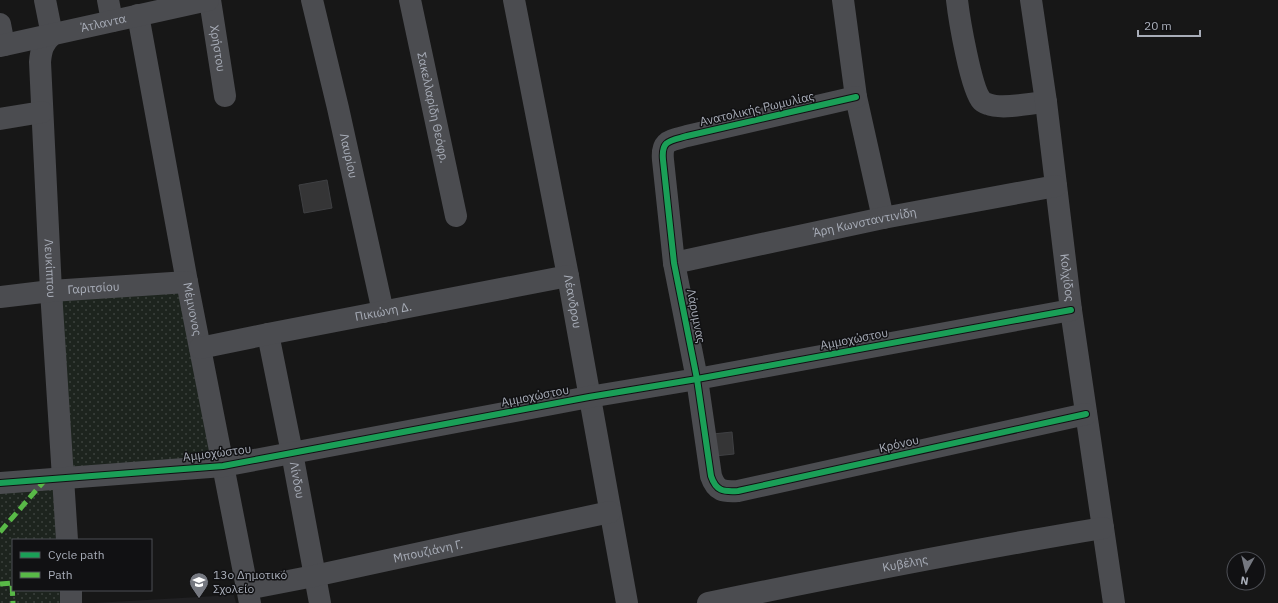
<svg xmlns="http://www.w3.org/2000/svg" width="1278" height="603" font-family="'IBM Plex Sans',sans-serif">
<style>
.built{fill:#212123}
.park{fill:url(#park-dots)}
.building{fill:#353536;stroke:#3f4043}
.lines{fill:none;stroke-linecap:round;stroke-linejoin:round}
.minor{stroke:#4b4c50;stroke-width:22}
.quiet{stroke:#58b947;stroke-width:5;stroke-dasharray:10 5;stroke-linecap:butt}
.cycleway-casing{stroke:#111113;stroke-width:8}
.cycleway{stroke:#1a9f57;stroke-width:6}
.labels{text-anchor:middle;stroke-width:3;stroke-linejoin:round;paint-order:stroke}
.street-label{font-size:12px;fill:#a8adb8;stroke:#111113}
.poi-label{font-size:12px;fill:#a8adb8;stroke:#111113;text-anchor:start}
</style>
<defs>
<pattern id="park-dots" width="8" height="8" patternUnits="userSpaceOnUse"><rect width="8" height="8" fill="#1d241e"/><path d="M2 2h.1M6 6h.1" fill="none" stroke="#3b413d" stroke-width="1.8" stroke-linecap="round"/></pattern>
</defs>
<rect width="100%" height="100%" fill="#171717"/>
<polygon class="built" points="234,595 236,603 94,603"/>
<polygon class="park" points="187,282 223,466 64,479 67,540 13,540 13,590 71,590 71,603 0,603 0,483 63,479 51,291"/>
<g class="building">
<polygon points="327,180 332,208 304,213 299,185"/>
<polygon points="732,432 734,454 715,456 713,434"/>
</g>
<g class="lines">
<g class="minor">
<polyline points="45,0 52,35"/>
<polyline points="108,0 112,21"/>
<path id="s1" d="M210,0L225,96"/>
<path id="s2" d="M312,0L338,108L383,312"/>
<path id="s3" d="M410,0L456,216"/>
<path id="s4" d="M514,0L568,276L627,603"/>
<polyline points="843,0 856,97 883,218"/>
<path d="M957,0C959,18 971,90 982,101C983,102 987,104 988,104C1002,110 1030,103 1046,102"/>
<path id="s5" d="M1031,0L1046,102L1071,310L1114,603"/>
<path id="s6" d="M138,15L187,282L250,603"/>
<polyline points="0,24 4,45"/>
<path id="s7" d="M52,35C43,43 41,50 40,62L51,291L67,540"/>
<path id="s8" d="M0,46L208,0"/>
<path d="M856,97L687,136C670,141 661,140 663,160L674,263L697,379L711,476C716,491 723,492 738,491L1086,414"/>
<polyline points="0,119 42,112"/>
<path id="s9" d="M674,263L883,218L1056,186"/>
<path id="s10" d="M0,297L51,291L187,282"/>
<path id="s11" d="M268,334L292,453L320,603"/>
<path id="s12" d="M200,348L268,334L568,276"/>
<polyline points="0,483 223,466 589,397 697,379 1071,310"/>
<path id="s13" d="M247,589L314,576L610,512"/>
<polyline points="71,590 71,603"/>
<path id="s14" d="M708,603C839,576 970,550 1103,528"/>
</g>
<g class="quiet">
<polyline points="0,532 45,480"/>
<polyline points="0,584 12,583 13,603"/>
</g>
<defs>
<g id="cycleway">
<path d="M856,97L687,136C670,141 661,140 663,160L674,263L697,379L711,476C716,491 723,492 738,491L1086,414"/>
<polyline points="0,483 223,466 589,397 697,379 1071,310"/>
</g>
</defs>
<use href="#cycleway" class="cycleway-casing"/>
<use href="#cycleway" class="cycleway"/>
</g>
<defs>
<symbol id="school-pin" viewBox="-11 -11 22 30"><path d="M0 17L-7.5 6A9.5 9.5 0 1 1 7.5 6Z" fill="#757880" stroke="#111113"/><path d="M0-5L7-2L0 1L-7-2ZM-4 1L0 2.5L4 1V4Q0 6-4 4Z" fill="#fff"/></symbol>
</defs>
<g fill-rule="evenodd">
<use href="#school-pin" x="188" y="571" width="22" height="30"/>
</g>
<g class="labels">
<g class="street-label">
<text dy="4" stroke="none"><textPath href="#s8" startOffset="106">Άτλαντα</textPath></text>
<text dy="4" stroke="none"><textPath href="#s1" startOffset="49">Χρήστου</textPath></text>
<text dy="4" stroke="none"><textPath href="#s3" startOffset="110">Σακελλαρίδη Θεόφρ.</textPath></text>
<text transform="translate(757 109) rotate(-13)" y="4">Ανατολικής Ρωμυλίας</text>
<text dy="4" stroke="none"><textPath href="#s2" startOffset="160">Λαυρίου</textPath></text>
<text dy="4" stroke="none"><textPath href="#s9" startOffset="195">Άρη Κωνσταντινίδη</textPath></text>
<text dy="4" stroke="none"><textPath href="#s7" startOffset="237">Λευκίππου</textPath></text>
<text dy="4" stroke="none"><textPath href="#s5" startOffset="280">Κολχίδος</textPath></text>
<text dy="4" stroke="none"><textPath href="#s10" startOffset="94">Γαριτσίου</textPath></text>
<text dy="4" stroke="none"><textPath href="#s4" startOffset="307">Λέανδρου</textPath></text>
<text dy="4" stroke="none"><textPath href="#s6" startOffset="299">Μέμνονος</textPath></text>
<text dy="4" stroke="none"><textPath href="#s12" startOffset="187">Πικιώνη Δ.</textPath></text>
<text transform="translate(696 316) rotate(79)" y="4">Λάρυμνας</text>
<text transform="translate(854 339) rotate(-11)" y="4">Αμμοχώστου</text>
<text transform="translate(535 396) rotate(-11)" y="4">Αμμοχώστου</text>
<text transform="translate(899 444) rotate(-13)" y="4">Κρόνου</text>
<text transform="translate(217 453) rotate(-7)" y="4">Αμμοχώστου</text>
<text dy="4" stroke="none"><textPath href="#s11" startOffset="149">Λίνδου</textPath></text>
<text dy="4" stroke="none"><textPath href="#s13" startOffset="185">Μπουζιάνη Γ.</textPath></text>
<text dy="4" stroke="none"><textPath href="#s14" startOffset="201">Κυβέλης</textPath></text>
</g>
<g class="poi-label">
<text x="213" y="579">13ο Δημοτικό<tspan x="213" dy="14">Σχολείο</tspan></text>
</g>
</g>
<rect x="12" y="539" width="140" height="52" fill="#111113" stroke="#4d4f55"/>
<rect x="20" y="552" width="20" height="6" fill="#1a9f57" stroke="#4d4f55"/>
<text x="48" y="559" font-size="12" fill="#a8adb8">Cycle path</text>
<rect x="20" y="572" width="20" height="6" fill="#58b947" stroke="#4d4f55"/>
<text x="48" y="579" font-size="12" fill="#a8adb8">Path</text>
<g transform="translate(1246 571) rotate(188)"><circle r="19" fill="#111113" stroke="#4d4f55"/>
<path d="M0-3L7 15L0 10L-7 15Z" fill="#757880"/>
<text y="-6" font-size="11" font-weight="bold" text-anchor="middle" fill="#a8adb8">N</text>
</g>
<path d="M1138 30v6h62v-6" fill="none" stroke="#a8adb8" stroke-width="2"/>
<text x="1144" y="30" font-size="12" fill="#a8adb8" stroke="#111113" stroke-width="3" paint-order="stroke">20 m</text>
</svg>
